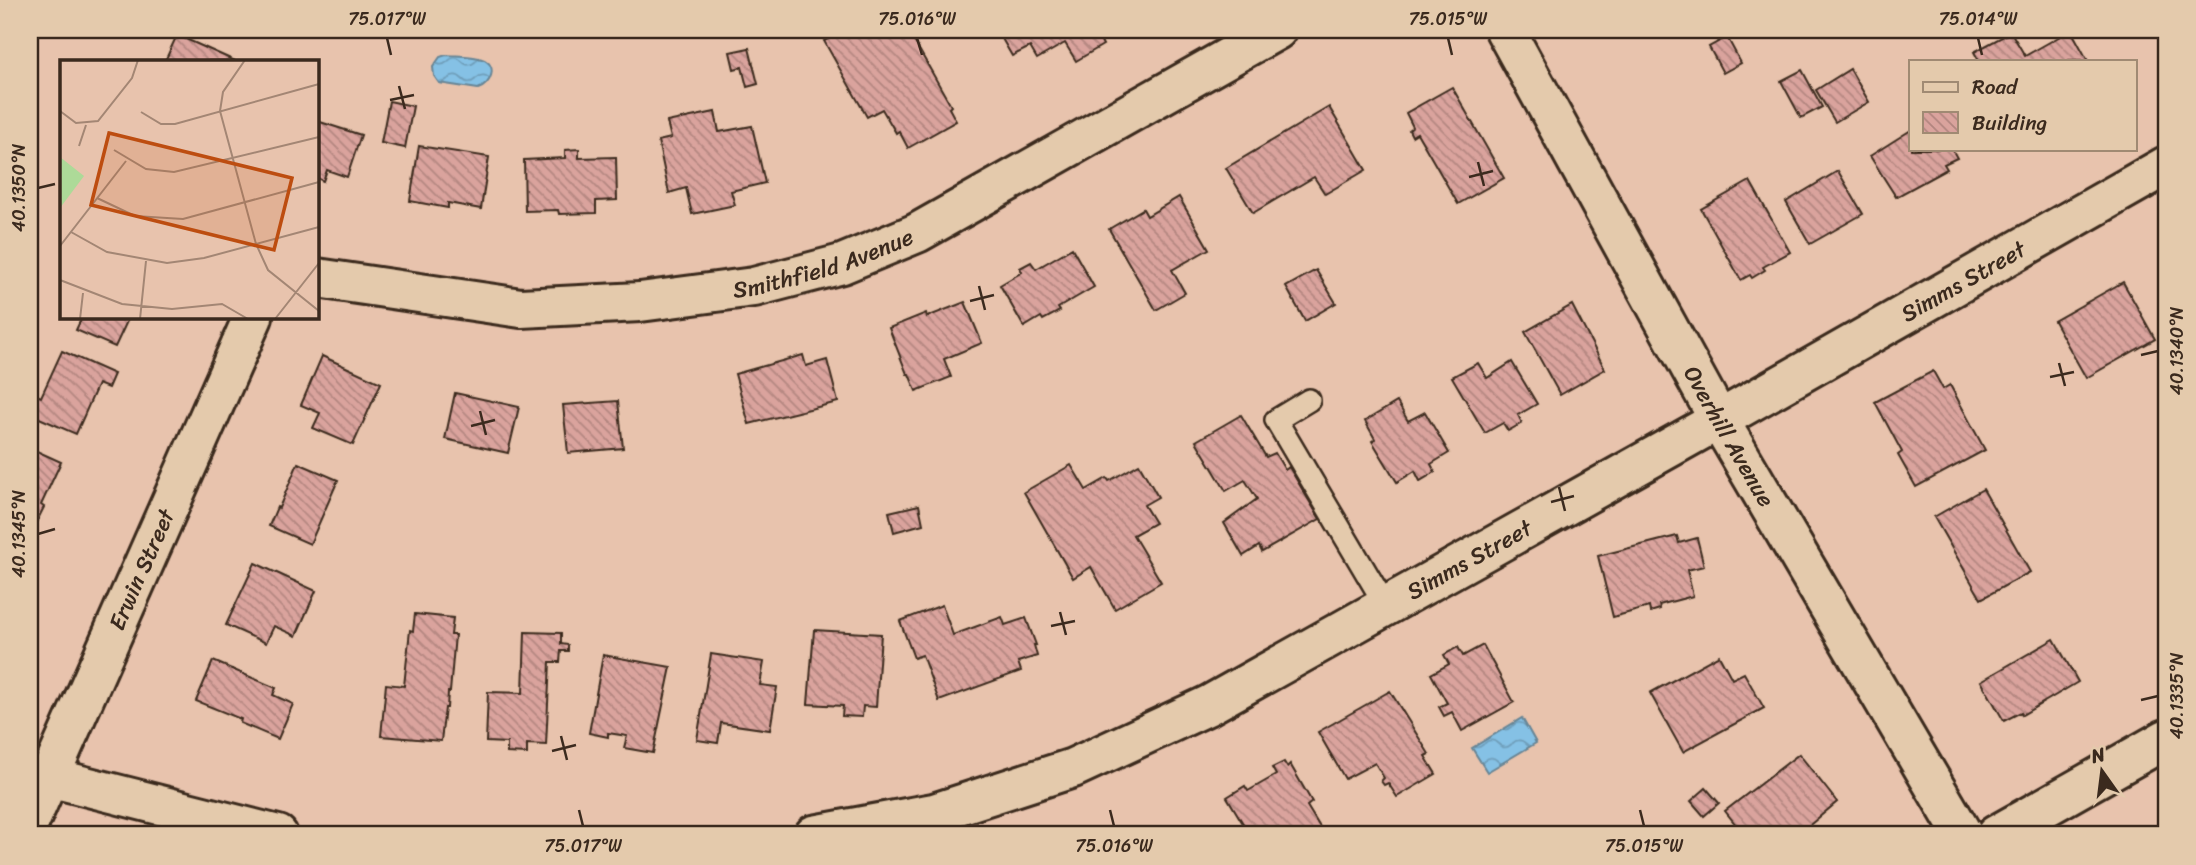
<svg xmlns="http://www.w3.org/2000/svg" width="2196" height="865" font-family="Sriracha,sans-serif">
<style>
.water{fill:url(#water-waves);stroke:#678595;stroke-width:2}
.building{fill:url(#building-back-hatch);stroke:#3b2a1e;stroke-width:2}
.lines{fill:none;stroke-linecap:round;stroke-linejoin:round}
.lane-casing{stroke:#3b2a1e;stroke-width:26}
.street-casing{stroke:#3b2a1e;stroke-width:44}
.lane{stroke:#e4caac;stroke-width:21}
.street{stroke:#e4caac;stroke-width:38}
.ticks{fill:none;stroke:#3b2a1e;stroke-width:2.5}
.labels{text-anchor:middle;stroke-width:5;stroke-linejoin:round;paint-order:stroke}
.street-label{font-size:23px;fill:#3b2a1e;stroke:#e4caac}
.inset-road{fill:none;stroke:#a38674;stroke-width:2}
.view{fill:#bd4d10;fill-opacity:0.15;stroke:#bd4d10;stroke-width:3.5}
.inset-edge{fill:none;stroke:#3b2a1e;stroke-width:3.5}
.neatline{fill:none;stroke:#3b2a1e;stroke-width:2.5}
.ticks-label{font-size:18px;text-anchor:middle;fill:#3b2a1e}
</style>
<defs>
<pattern id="water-waves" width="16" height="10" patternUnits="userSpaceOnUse" patternTransform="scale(1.75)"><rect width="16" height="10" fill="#85c1e5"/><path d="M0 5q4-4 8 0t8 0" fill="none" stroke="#6e9db9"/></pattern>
<pattern id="building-back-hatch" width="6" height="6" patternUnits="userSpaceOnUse" patternTransform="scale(1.75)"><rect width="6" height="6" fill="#daa39d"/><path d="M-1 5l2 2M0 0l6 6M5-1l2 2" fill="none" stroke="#b2857f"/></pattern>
</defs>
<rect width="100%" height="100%" fill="#e8c3ad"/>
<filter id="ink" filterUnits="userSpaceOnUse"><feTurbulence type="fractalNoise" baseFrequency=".0143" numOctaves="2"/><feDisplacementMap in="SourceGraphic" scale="14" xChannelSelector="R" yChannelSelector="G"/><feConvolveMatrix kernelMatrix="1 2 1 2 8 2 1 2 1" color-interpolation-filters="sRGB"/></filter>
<g filter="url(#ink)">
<g class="water">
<path d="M446,55C457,56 472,55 482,59C499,65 491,85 478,89L439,83L434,76L433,67L440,57Z"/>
<polygon points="1522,718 1536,743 1487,772 1472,748"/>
</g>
<g class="building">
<polygon points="844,30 908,30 951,106 949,108 956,121 908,148 899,131 896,133 882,109 867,117 824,41"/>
<polygon points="997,30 1095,30 1103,45 1076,61 1065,43 1037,59 1030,47 1012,56"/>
<polygon points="2071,30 2088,61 1979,61 1974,52 2011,32 2025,56"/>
<polygon points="177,35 235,61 165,61"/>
<polygon points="1727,37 1741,63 1723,73 1709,47"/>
<polygon points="749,48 758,84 747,87 742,67 734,69 730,52"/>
<polygon points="1850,69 1869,102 1835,122 1816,90"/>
<polygon points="1802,70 1822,107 1801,118 1781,81"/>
<polygon points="1452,87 1504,178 1458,204 1417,133 1412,136 1409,130 1413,127 1406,113"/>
<polygon points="389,101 413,106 405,148 381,143"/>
<polygon points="1329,107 1366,170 1325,194 1314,177 1253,213 1226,168"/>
<polygon points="715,112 719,132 752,126 765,183 731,191 735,205 692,214 686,188 669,193 658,141 671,138 667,122"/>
<polygon points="317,121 361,135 347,177 327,170 323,181 317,178"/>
<polygon points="1911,130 1911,149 1952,149 1957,158 1944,164 1947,169 1896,197 1870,156"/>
<polygon points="419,146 489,157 481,209 448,203 448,208 410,201"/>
<polygon points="579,149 579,158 616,157 617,200 596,201 596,213 559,214 558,210 525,211 524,160 565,158 565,150"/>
<polygon points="1838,171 1863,214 1810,244 1786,202"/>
<polygon points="1750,181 1790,252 1763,267 1765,270 1752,278 1750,275 1741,280 1701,209"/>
<polygon points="1179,197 1209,249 1172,270 1185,293 1156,310 1109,229 1143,209 1147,216"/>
<polygon points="1072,248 1094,287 1058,308 1060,311 1043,320 1041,317 1024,327 1000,285 1022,272 1020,268 1031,262 1036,269"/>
<polygon points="1316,270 1336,303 1305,321 1286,287"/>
<polygon points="2123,282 2155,339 2086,378 2054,321"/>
<polygon points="965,302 982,343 944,359 951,377 916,391 909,374 907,374 889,328 926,313 927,317"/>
<polygon points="1572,305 1605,369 1560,395 1525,332"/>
<polygon points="82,317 129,317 115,347 76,330"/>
<polygon points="62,351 114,374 108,388 98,384 76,434 30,414 30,392 41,397"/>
<polygon points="803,355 806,366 827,360 838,402 749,424 735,374"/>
<polygon points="322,356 381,383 353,445 313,428 320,413 301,405"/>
<polygon points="1512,362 1537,404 1518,415 1522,423 1508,431 1503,423 1485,433 1452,377 1478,363 1487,378"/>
<polygon points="1933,371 1943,389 1950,385 1985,450 1916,487 1898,455 1902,452 1875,402"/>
<polygon points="455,393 519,407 508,453 445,439"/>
<polygon points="618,401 623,448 568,453 563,405"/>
<polygon points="1397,402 1408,421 1425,412 1449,453 1431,464 1435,472 1420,481 1415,471 1397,482 1372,441 1375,439 1365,421"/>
<polygon points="1241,415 1266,457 1275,453 1285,470 1289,467 1320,519 1262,552 1259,546 1243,556 1224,523 1257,499 1245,480 1226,491 1196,441"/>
<polygon points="30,448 61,462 41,505 44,507 35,525 30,523"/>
<polygon points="298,463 338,480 310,544 269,526 277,507 279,508"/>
<polygon points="1139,464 1158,497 1144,505 1155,523 1133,535 1161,582 1115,609 1091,567 1073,578 1024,492 1071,465 1086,490 1107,478 1109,481"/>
<polygon points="1983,489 2030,572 1981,599 1934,517"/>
<polygon points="919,505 923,524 894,532 889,512"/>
<polygon points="1677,536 1679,543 1697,538 1704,566 1687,570 1693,596 1659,605 1660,609 1650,612 1649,607 1613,617 1598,556"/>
<polygon points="255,563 316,591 296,636 274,626 266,643 226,625"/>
<polygon points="942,605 953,635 1002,617 1005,625 1026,618 1036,645 1034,645 1037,656 1018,662 1021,671 939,701 922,655 914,658 900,621"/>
<polygon points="415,614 453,618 451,635 455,635 450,692 448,692 447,708 445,708 441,741 381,736 386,684 404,686 410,630 413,631"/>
<polygon points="814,630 881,634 876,707 863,706 862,717 842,716 843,706 808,704"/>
<polygon points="525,632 561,633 561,644 568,645 568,651 561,651 560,662 550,662 546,745 527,744 527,754 507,753 507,743 486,742 488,692 523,693"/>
<polygon points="2054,639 2078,682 2022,715 2021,712 2004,721 1981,681"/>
<polygon points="1483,645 1514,702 1462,731 1452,712 1444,716 1439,707 1447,703 1431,674 1449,664 1444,655 1458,647 1463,656"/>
<polygon points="711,654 764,662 760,685 777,687 770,730 721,723 718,743 697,740"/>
<polygon points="603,655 671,667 653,753 624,748 627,736 608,733 608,737 589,733"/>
<polygon points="1719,655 1732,679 1744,673 1764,708 1683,752 1650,693"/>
<polygon points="213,661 276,688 273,695 293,704 278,739 240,723 241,719 196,701"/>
<polygon points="1390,691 1429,754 1425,756 1436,774 1397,797 1388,783 1384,785 1381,781 1384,778 1375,763 1345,779 1318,732"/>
<polygon points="1799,754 1837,802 1798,835 1744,835 1725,811"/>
<polygon points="1284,762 1287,767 1290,764 1312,802 1307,806 1321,829 1311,835 1250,835 1227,797 1245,786 1248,791 1276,775 1272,768"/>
<polygon points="1706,788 1719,803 1704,816 1691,801"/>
</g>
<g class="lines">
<defs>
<polyline id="lane" points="1309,400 1276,420 1386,606"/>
<g id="street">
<path id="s1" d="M1505,30L1719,420L1963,835"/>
<path id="s2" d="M317,278L521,308L640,302L754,287L842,264L917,233L1277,30"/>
<polyline points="49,777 278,835"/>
<path id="s3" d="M30,821L253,317"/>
<path id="s4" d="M814,835L934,813L1073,768L1209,705L1719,420L2166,166"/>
<polyline points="1996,835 2166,739"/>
</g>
</defs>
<use href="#lane" class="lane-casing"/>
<use href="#street" class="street-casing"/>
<use href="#lane" class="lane"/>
<use href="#street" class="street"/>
</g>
</g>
<path class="ticks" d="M387,38L391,55M917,38L922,55M1448,38L1452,55M1978,38L1982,55M399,86L405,109M390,100L414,95M1478,162L1484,186M1469,177L1493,171M38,188L55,184M979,286L985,310M970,301L994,295M2141,355L2158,351M2059,363L2065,386M2050,377L2074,372M480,411L486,435M471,426L495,420M1559,487L1565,511M1551,502L1574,496M38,534L55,529M1060,612L1066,635M1051,626L1075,621M2141,700L2158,696M561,736L567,760M552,751L576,745M579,810L583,826M1110,810L1114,826M1640,810L1644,826"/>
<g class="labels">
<g class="street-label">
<text dy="8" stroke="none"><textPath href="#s2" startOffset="513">Smithfield Avenue</textPath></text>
<text dy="8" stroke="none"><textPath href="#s4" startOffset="1283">Simms Street</textPath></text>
<text dy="8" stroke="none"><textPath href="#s1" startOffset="464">Overhill Avenue</textPath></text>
<text dy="8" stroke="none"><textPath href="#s4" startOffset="716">Simms Street</textPath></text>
<text dy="8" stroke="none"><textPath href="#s3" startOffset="275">Erwin Street</textPath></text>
</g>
</g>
<g transform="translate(60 60)">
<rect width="259" height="259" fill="#e8c3ad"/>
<path d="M0,97L24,116L0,148Z" fill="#adda98"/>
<path class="inset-road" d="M185,0L163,32L160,51L196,184L208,210L259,251M0,51L16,63L38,61L72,18L78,0M81,52L101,64H115L259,24M19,86L26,65M54,90L86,109L114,112L259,77M37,138L75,156L123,159L259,122M11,172L47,192L107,203L144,198L259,167M0,186L66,101M0,220L62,244L112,249L162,244L188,259M20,259L23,233M80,259L86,201M215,259L259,203"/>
<path class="view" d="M49,73L232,118L214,190L31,145Z"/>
<rect width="259" height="259" class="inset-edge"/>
</g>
<rect width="2196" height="865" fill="none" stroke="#e4caac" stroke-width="77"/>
<rect x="1909" y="60" width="228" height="91" fill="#e4caac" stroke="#a08a73" stroke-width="2"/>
<rect x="1923" y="82" width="35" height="10" fill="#e4caac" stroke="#a08a73" stroke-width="2"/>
<text x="1972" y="94" font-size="21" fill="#3b2a1e">Road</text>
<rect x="1923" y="112" width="35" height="21" fill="url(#building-back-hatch)" stroke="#a08a73" stroke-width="2"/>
<text x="1972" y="130" font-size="21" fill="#3b2a1e">Building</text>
<g transform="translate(2102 771) rotate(346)" stroke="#e4caac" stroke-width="5" paint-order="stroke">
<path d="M0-5L12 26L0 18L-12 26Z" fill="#3b2a1e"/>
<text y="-10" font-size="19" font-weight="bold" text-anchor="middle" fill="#3b2a1e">N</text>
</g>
<rect x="38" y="38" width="2120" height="788" class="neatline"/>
<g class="ticks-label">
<text x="387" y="25">75.017°W</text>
<text x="917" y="25">75.016°W</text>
<text x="1448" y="25">75.015°W</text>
<text x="1978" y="25">75.014°W</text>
<text transform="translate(19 188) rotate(-90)" y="6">40.1350°N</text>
<text transform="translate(2177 351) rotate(-90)" y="6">40.1340°N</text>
<text transform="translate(19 534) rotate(-90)" y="6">40.1345°N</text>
<text transform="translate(2177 696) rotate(-90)" y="6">40.1335°N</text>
<text x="583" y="852">75.017°W</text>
<text x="1114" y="852">75.016°W</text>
<text x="1644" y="852">75.015°W</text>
</g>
</svg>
